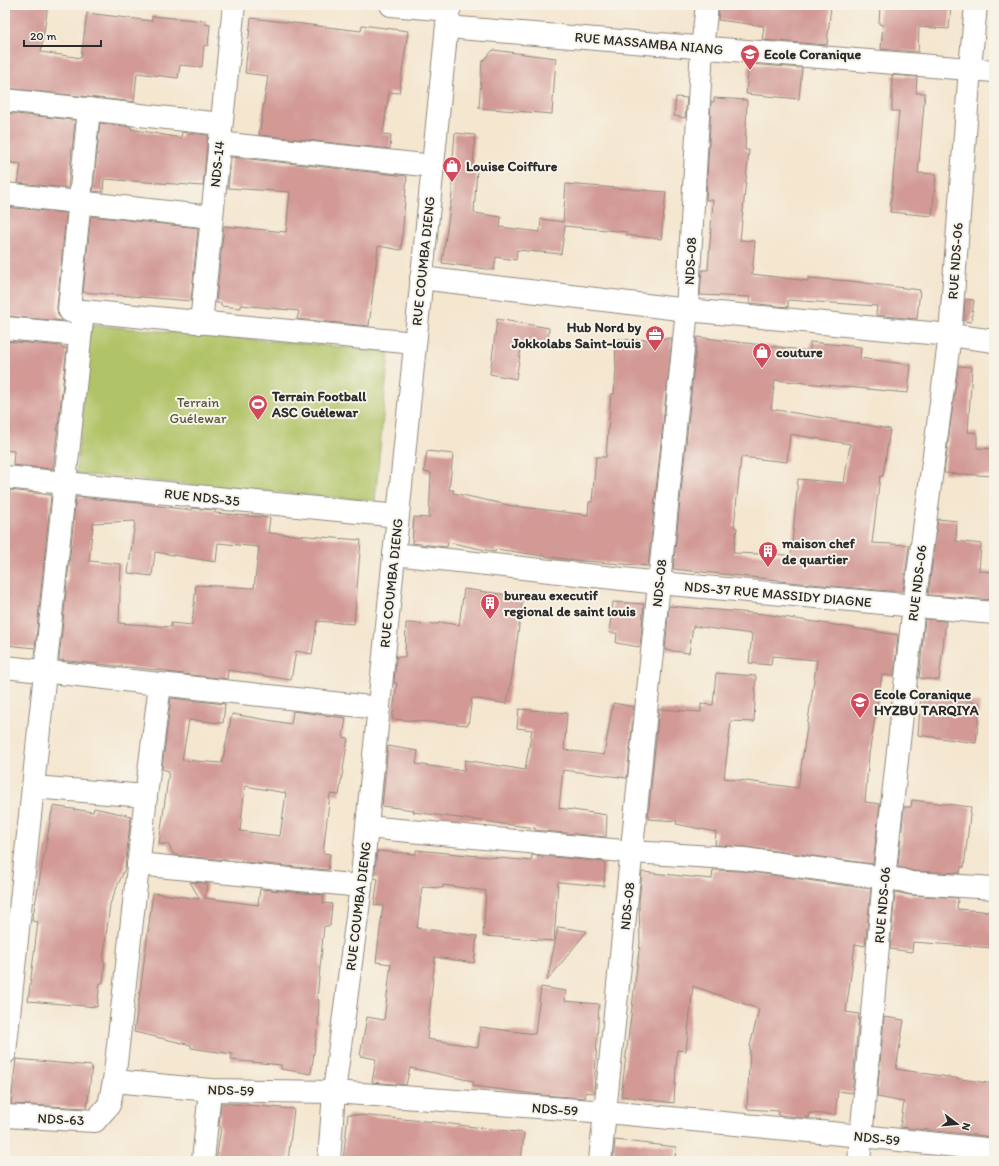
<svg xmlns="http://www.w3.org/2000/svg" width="999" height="1166" font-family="Itim,sans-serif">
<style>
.green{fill:#b0c366;stroke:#6e7748}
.building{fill:#d29995;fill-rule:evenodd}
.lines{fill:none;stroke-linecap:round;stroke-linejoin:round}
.minor-casing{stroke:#90887d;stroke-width:24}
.minor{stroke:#fff;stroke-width:22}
.labels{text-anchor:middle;stroke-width:4;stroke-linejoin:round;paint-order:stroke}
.street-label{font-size:14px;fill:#2b2b2b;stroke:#f7f3e8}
.poi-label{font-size:14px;font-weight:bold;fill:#2b2b2b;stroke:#f7f3e8;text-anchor:start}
.park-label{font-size:14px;fill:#53593d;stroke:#f7f3e8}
</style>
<rect width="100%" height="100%" fill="#f7f3e8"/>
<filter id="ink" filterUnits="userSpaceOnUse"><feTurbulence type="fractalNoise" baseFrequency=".025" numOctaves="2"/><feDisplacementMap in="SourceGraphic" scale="8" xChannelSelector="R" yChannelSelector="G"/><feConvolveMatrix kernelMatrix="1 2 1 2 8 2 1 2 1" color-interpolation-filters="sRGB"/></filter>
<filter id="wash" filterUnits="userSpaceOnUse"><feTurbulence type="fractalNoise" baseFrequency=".012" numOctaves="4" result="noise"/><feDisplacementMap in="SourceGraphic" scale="16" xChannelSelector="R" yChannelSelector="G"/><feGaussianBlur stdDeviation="0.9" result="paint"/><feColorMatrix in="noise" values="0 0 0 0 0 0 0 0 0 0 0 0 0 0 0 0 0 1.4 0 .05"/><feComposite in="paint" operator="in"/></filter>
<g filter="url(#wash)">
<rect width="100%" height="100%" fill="#f4e6cf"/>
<polygon class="green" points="90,325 389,351 375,501 76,474"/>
<g id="blocks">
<g class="building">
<polygon points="5,5 48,5 41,52 81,58 87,13 152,21 152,16 206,21 205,24 210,25 208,46 204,45 202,67 180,65 178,78 137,73 134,102 5,88"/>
<polygon points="719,5 831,5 827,45 762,40 764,26 718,20"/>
<polygon points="880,5 951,5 949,29 919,27 918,52 881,49 883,25 879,24"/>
<polygon points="251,18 361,31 362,25 408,31 399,93 389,92 383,134 391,135 390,149 259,135 268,76 245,73"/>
<polygon points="493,50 556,58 552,114 479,108 482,62"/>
<polygon points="749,64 802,68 799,99 746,94"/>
<polygon points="892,75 917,77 916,93 925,93 918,173 936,174 932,216 890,212 899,111 892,111"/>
<polygon points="676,97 687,98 685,118 674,116"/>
<polygon points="714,98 747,100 745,150 749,150 740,240 755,241 752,274 808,281 808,278 850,281 920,290 917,319 876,315 877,306 788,300 788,307 749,303 750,297 700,295 702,270 708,270 713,200 706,200 711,102 714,102"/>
<polygon points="5,113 75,120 68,188 18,183 21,164 5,162"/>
<polygon points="100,123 131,127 131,129 181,138 182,132 208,135 203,186 104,179 103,192 93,191"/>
<polygon points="455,133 475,135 473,168 477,168 474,213 501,217 500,227 540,232 541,219 563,222 566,184 666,192 661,239 626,235 627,232 565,226 561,254 517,250 516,260 496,257 494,270 442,263 452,194 452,170"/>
<polygon points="231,157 407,176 401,250 378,246 369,326 297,319 299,311 241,305 241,308 221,306 221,303 216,303 224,226 286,232 290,192 228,188"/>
<polygon points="5,207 66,213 57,308 58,315 63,321 5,316"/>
<polygon points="91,216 198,228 191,301 83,292"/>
<polygon points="965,299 974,300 971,322 964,321"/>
<polygon points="497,319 549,328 547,347 522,343 516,379 490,374"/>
<path d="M697,337L810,351V342L861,347L860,358L911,365L908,393L775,380L771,409L890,429L883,476H880L872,543L909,545L903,591H888L779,581V580L673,569ZM790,434L850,444L844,483L798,479L791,555L733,553L737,528L734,527L741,457L787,462Z"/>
<polygon points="672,338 648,566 571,560 496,549 495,552 448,542 447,547 412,543 414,517 429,518 431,473 424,472 427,451 453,454 449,490 454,490 453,493 513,506 588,515 589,502 592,502 596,457 606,457 611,394 614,394 616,370 615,341 618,340 618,339 633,340"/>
<polygon points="5,341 61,346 61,348 67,348 53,469 13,465 14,451 5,450"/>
<polygon points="958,366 972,367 968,432 977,433 977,448 994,449 994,476 944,473"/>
<polygon points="10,490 51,495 35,648 5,645 5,526"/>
<path d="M76,497L137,503L182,509L191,510L192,508L215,510V513L270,518L268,533L361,540L354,624L317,621L312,654L296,651L291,680L228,670L227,679L167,672V671L59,660ZM135,521L128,573L152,576L155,552L216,562L218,543L259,547L254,588L196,585L192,625L171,623V627L119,623L121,564L89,561L93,523Z"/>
<polygon points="938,519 957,521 956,541 981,544 979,571 994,572 994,600 928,595"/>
<polygon points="464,589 523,597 513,670 507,704 472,698 468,725 392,719 397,683 394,683 396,657 405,657 406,623 439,624 439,622 459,625"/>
<polygon points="613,602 644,604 640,647 616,643 617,633 609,633"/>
<polygon points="669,606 764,614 898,635 894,676 882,675 869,754 865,802 880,804 873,864 746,847 715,845 716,832 676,824 677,821 648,819 659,709 701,712 701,704 713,705 716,673 756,676 754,722 731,721 724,778 798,788 817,660 772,656 771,665 749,663 752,634 693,626 689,653 665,650"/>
<polygon points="925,619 946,621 939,680 919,678"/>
<polygon points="921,694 980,703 976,743 918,735"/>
<path d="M171,698L225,704L223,723L189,720L182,760L222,763L232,714L291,724L293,711L346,718L343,737L348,738L339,795L330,794L323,853L330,854L328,870L174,855L168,844H159L169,771L162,769ZM245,786L286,793L280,836L240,831Z"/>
<polygon points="613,703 634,707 627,778 563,770 559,808 607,815 606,837 535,830 535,828 413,812 414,810 382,806 388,746 418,751 416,764 464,771 465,760 525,770 532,730 517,728 519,709 567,713 564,750 604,755"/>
<polygon points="912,800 971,807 964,867 961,867 960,873 913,871 898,867 904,807 911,807"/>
<polygon points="53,806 93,812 94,808 131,816 125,868 110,904 103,961 105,961 103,983 100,983 97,1007 28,1001 38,922 32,921"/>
<polygon points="416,850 531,861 532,855 605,862 604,886 558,882 554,941 483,936 486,891 443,885 443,888 422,887 417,928 477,936 474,963 435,957 427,1039 478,1047 480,1027 535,1034 541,987 566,991 565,1001 599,1004 594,1093 586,1092 585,1098 541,1095 473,1086 473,1081 410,1068 406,1085 372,1082 376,1059 360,1056 367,1017 384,1020 391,964 376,962 383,906 374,905 378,879 374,878 377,851 416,854"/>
<polygon points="713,870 743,871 871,889 865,946 855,944 846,1012 859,1014 852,1093 838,1091 835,1115 809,1113 809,1118 778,1115 779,1111 747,1109 750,1046 759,1009 693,986 686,1051 677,1050 674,1103 621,1096 640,943 639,900 642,872 712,879"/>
<polygon points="190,882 207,883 205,898 258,905 260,889 324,895 323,903 332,904 330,926 324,926 317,999 319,1000 318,1024 311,1074 281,1069 281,1065 231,1060 232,1054 191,1048 191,1045 134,1032 141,985 153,893 200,899"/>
<polygon points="895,892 910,895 958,898 957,909 994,912 994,948 913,942 912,952 890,949"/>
<polygon points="558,927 587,931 547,981"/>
<polygon points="884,1017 904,1020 896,1069 994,1084 994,1137 900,1127 904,1102 877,1097"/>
<polygon points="16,1059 92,1066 87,1108 11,1104"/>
<polygon points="221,1103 294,1109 288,1161 216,1161 221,1127 219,1126"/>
<polygon points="348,1114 435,1122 524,1133 521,1161 343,1161"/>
<polygon points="615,1140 676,1147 675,1161 613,1161"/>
</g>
</g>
</g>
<g filter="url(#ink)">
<use href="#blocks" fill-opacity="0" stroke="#90887d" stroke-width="1"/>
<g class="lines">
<defs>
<g id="minor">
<polyline points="391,5 449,10"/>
<polyline points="447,27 994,71"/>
<polyline points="5,100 221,124"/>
<polyline points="89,109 69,309 70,311 83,311 415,343"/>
<polyline points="219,143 433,166"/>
<polyline points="5,194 212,217"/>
<polyline points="421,278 687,310 950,335 994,341"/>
<polyline points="201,323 234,5"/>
<polyline points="5,328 80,335"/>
<polyline points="5,477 398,516"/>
<polyline points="394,554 659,583 994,613"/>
<polyline points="5,667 379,708"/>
<polyline points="33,787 146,796"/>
<polyline points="367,827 633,852 744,859 901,880 911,883 994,888"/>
<polyline points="138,864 361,886"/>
<polyline points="5,1053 83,311"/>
<polyline points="114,1081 210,1090 334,1092 606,1112 862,1136 994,1150"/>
<polyline points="5,1116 95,1121 109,1105 114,1081 146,796 160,684"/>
<polyline points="203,1161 210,1090"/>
<polyline points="329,1161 334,1092 361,886 449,5"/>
<polyline points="600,1161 687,310 702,48 707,5"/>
<polyline points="859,1161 884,878 914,605 950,335 970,68 976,5"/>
</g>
</defs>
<use href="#minor" class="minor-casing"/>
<use href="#minor" class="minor"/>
</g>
</g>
<defs>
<symbol id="school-pin" viewBox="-11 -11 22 30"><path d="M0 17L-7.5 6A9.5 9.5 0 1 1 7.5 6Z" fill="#d1495b" stroke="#f7f3e8"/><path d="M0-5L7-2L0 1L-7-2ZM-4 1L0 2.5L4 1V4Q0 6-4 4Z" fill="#fff"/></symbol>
<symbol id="shop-pin" viewBox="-11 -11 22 30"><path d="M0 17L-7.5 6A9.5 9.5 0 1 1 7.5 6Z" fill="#d1495b" stroke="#f7f3e8"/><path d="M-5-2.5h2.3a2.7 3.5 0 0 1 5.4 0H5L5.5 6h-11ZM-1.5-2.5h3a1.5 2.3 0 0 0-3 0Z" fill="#fff"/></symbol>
<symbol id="office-pin" viewBox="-11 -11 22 30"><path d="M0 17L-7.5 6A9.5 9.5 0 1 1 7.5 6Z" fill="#d1495b" stroke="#f7f3e8"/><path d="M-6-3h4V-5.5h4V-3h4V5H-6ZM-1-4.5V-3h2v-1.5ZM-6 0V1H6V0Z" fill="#fff"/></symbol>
<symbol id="stadium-pin" viewBox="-11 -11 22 30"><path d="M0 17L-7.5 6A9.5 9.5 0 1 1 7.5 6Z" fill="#d1495b" stroke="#f7f3e8"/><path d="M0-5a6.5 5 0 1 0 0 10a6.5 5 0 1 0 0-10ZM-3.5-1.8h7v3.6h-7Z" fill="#fff"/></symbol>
<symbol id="building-pin" viewBox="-11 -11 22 30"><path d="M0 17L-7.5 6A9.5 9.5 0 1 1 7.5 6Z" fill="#d1495b" stroke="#f7f3e8"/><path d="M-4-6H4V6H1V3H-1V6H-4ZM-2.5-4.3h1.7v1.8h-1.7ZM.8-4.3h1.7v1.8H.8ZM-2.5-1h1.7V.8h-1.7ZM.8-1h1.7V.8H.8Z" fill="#fff"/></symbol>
</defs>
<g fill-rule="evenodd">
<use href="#school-pin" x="739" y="43" width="22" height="30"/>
<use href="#shop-pin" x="441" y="155" width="22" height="30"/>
<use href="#office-pin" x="644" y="324" width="22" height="30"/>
<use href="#shop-pin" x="751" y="341" width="22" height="30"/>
<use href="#stadium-pin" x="247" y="393" width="22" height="30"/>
<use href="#building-pin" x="757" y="540" width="22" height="30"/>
<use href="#building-pin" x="479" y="592" width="22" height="30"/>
<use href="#school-pin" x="849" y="691" width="22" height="30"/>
</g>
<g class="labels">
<g class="street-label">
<text transform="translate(649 43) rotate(5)" y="5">RUE MASSAMBA NIANG</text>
<text transform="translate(217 164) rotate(-84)" y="5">NDS-14</text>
<text transform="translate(423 261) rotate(-84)" y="5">RUE COUMBA DIENG</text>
<text transform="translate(690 261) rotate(-87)" y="5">NDS-08</text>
<text transform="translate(955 261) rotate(-86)" y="5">RUE NDS-06</text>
<text transform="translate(202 497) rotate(6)" y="5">RUE NDS-35</text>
<text transform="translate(391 583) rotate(-84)" y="5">RUE COUMBA DIENG</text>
<text transform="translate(659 583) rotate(-84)" y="5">NDS-08</text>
<text transform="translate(917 583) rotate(-83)" y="5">RUE NDS-06</text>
<text transform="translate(778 594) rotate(5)" y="5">NDS-37 RUE MASSIDY DIAGNE</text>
<text transform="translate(882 905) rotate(-85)" y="5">RUE NDS-06</text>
<text transform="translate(358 906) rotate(-83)" y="5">RUE COUMBA DIENG</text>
<text transform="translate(627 906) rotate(-84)" y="5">NDS-08</text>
<text transform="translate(231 1090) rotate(2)" y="5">NDS-59</text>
<text transform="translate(555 1109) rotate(4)" y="5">NDS-59</text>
<text transform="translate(61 1119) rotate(3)" y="5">NDS-63</text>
<text transform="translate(877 1138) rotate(6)" y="5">NDS-59</text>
</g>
<g class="poi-label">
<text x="764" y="59">Ecole Coranique</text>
<text x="466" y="171">Louise Coiffure</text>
<text x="641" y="332" text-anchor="end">Hub Nord by<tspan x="641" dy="16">Jokkolabs Saint-louis</tspan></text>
<text x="776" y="357">couture</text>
<text x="272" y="401">Terrain Football<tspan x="272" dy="16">ASC Guėlewar</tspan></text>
<text x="782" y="548">maison chef<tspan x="782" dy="16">de quartier</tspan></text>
<text x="504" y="600">bureau executif<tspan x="504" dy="16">regional de saint louis</tspan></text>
<text x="874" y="699">Ecole Coranique<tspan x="874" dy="16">HYZBU TARQIYA</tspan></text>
</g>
<g class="park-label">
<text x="198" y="407">Terrain<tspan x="198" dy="16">Guélewar</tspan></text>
</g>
</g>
<rect width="999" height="1166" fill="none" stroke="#f7f3e8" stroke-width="20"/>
<g transform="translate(957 1124) rotate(106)" stroke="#f7f3e8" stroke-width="3" paint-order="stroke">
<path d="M0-3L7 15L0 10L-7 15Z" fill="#2b2b2b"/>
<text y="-6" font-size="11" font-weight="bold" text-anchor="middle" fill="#2b2b2b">N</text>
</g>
<path d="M24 40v6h77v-6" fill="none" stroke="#2b2b2b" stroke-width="2"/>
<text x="30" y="40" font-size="12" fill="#2b2b2b" stroke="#f7f3e8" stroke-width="3" paint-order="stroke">20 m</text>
</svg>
